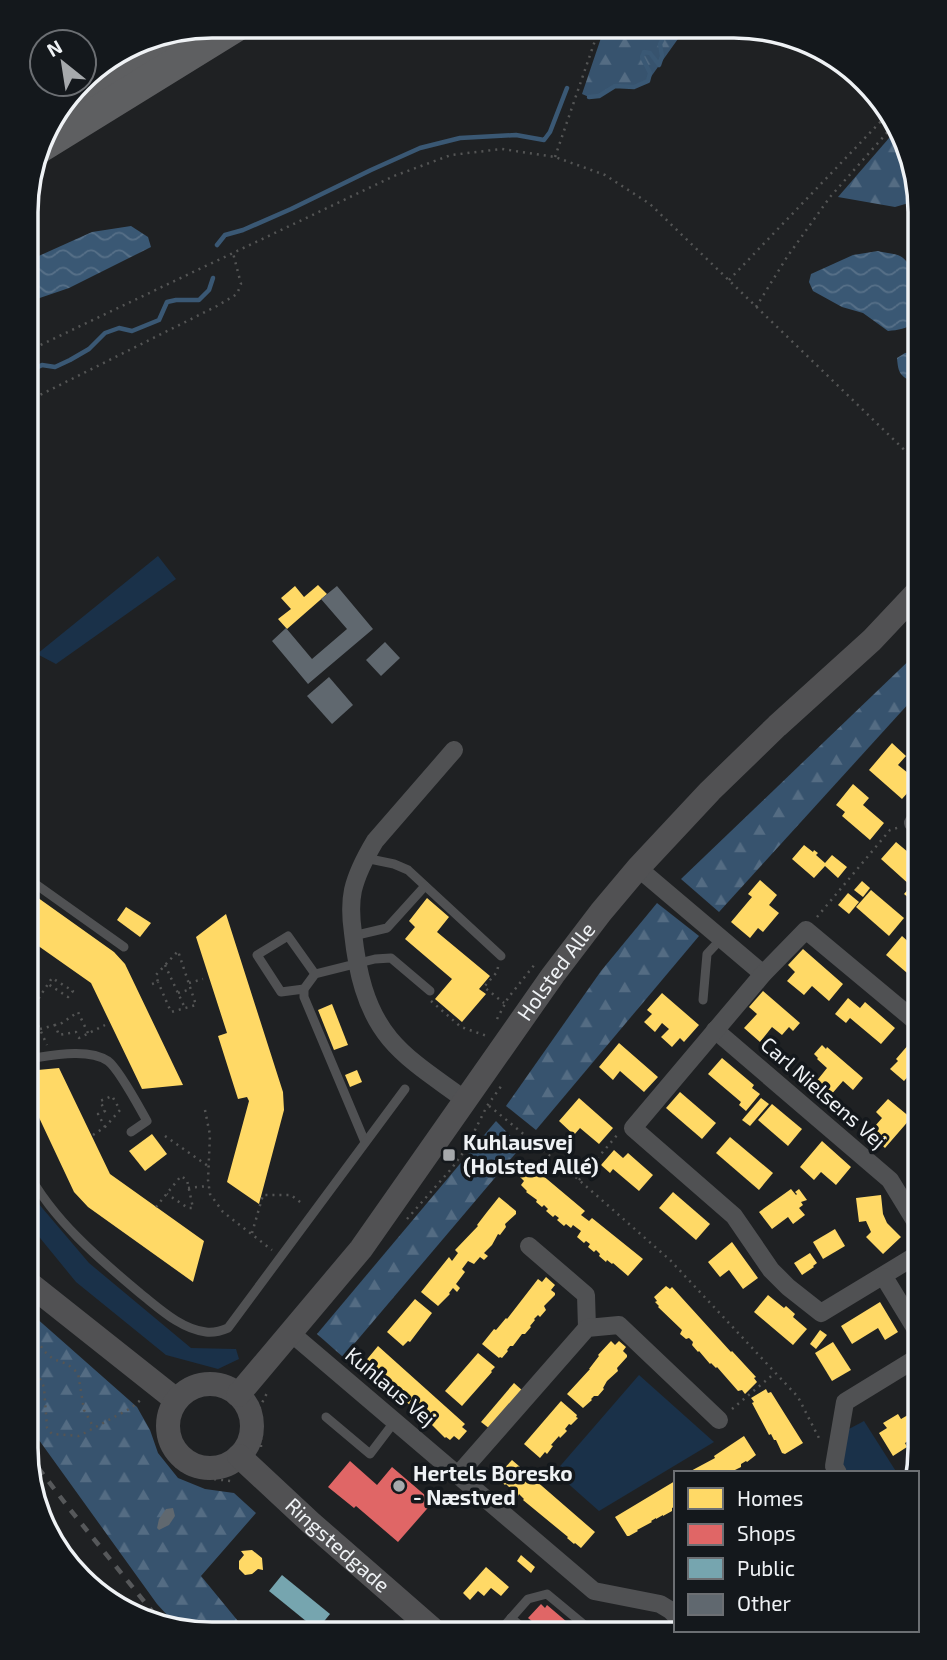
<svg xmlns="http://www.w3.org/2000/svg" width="947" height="1660" font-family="'Exo 2',sans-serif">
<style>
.green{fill:#1a3149}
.forest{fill:url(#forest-firs)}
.water{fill:url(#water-waves)}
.homes{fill:#ffd966}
.shops{fill:#e06666}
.public{fill:#76a5af}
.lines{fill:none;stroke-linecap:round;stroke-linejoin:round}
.stream{stroke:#3a5874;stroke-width:4.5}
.building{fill:#60686f}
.path{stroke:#545555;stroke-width:2.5;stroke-dasharray:2 5;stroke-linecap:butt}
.lane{stroke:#505153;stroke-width:9}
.street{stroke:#505153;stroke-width:18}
.secondary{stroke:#515153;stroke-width:24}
.highway{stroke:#5e5f61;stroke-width:32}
.rail{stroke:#56585a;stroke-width:4.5;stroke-dasharray:9 9;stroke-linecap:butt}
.poi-dot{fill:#a6a9ac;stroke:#14181c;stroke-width:2.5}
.labels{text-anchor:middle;stroke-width:7;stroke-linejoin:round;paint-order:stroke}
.street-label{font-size:21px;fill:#eff2f5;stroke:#14181c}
.poi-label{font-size:21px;font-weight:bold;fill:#eff2f5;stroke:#14181c;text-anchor:start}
.rim{fill:none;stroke:#eff2f5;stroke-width:3.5}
</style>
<defs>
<pattern id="forest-firs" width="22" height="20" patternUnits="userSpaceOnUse" patternTransform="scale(1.75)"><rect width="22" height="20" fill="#37536e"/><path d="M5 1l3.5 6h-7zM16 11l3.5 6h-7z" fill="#546c83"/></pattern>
<pattern id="water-waves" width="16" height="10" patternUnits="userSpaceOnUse" patternTransform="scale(1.75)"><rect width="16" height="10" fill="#3a5874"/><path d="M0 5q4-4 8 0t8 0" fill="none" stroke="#577088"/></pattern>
</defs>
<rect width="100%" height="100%" fill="#1f2123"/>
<g class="green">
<polygon points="158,556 176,579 56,664 37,654"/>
<polygon points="27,1186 32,1196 89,1263 191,1348 236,1349 239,1359 218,1369 166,1355 76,1282 27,1222"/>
<polygon points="639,1375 714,1442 599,1511 555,1472"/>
<polygon points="864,1421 897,1473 847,1473 842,1465 847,1430"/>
</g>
<g class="forest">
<polygon points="604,29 685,29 648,81 634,87 615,86 599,96 589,97 582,94"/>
<polygon points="896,130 911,152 919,200 895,207 838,197"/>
<polygon points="921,649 921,690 719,912 681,879"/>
<polygon points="657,903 699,936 536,1130 506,1106 601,971"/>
<polygon points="496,1121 521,1147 343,1357 317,1334"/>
<polygon points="26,1309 137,1407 150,1430 158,1453 178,1478 205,1489 234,1493 256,1513 201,1576 247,1632 188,1632 179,1628 157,1604 26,1422"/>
</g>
<g class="water">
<polygon points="131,226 148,237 151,247 69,288 28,302 28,264 32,259 92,232"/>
<path d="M878,251C885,253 894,253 900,256C917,265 927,308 914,322C907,329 898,330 888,331L863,313L842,307L813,291L809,282L811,274L853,255Z"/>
<path d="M913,352L921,361V376L911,381C899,376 898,370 897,358L905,353Z"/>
</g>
<g class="homes">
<polygon points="318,585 327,594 287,629 278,619 291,609 281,598 295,586 304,597"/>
<polygon points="892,743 906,756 898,765 918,781 902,799 869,770"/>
<polygon points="853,784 869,798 863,805 884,823 870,840 842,816 845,812 836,805"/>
<polygon points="896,842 921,863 921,899 916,904 904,894 911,886 881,859"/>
<polygon points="804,845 813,852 814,850 818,853 816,855 825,863 832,855 847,867 838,878 825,866 814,878 792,859"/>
<polygon points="760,880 777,895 769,905 779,913 763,932 758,928 750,938 731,922 752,897 748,894"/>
<polygon points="862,881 870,888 863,897 854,890"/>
<polygon points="27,890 114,952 125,964 183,1085 142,1089 91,983 27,938"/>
<polygon points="871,890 904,918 889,936 856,907"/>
<polygon points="848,893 859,902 849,914 838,905"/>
<polygon points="427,898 449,917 437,932 490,976 479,989 486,994 462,1022 435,999 452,979 405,939 415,927 409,921"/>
<polygon points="126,907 151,923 140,937 117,920"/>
<polygon points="226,914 283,1092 284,1110 259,1204 227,1182 249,1101 247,1097 238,1099 218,1036 227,1033 196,937"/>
<polygon points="921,935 920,969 913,978 886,955 902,936 912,945"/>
<polygon points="803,949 843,984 829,1001 812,986 804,995 787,981 795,972 788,965"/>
<polygon points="763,991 800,1023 793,1031 789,1027 782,1035 772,1027 760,1042 744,1028 757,1014 749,1007"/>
<polygon points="662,993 699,1025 684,1042 680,1038 672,1047 661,1037 669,1029 662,1023 655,1032 644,1022 652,1014 647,1010"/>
<polygon points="848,998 860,1008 865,1002 895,1028 881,1044 850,1018 846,1023 835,1014"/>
<polygon points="332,1004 348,1045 334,1050 318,1010"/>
<polygon points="619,1043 658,1077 644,1092 620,1071 613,1080 599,1067"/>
<polygon points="909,1044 920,1053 920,1080 912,1072 904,1081 890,1069 898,1061 896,1059"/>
<polygon points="822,1045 826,1049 827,1047 863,1078 853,1090 843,1081 830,1096 815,1083 827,1068 817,1059 818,1058 814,1054"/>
<polygon points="722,1058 754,1085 752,1088 760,1094 746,1111 739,1105 741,1102 708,1074"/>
<polygon points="59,1068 110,1174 204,1241 193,1282 88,1207 74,1192 27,1092 27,1071"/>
<polygon points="357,1070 362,1082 350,1087 345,1075"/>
<polygon points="680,1092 716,1123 702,1139 666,1108"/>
<polygon points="579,1098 613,1128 599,1144 580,1128 574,1135 559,1121"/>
<polygon points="761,1098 769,1104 750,1126 742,1120"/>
<polygon points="888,1099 911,1118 885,1148 869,1133 882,1118 876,1112"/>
<polygon points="772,1104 802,1129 788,1146 758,1120"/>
<polygon points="152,1134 167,1154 145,1171 129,1151"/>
<polygon points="730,1137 773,1173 759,1190 716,1153"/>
<polygon points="822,1141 851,1167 836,1185 821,1172 814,1180 800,1167"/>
<polygon points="614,1150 623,1158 628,1153 653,1175 639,1191 613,1169 610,1173 601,1165"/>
<polygon points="526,1169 531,1173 535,1169 585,1211 581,1215 589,1221 592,1218 643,1259 628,1276 613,1263 612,1264 607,1260 606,1262 599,1256 600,1254 596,1250 594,1252 588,1247 590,1244 586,1241 584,1243 577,1237 581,1231 573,1225 571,1228 566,1224 564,1226 557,1220 559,1218 555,1215 553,1217 546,1211 548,1209 544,1205 542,1207 536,1202 537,1200 526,1192 527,1191 521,1185 524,1181 520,1177"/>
<polygon points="791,1189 796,1195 797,1194 795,1192 799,1189 807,1200 801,1202 803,1205 799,1208 805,1215 793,1224 788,1217 772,1229 759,1212"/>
<polygon points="673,1192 710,1224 696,1240 659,1208"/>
<polygon points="881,1195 883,1214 887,1223 901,1237 883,1254 866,1237 871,1232 866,1221 859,1222 856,1198"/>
<polygon points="499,1197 516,1211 516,1214 505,1224 506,1227 500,1235 498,1234 492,1245 484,1253 488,1256 484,1260 480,1257 474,1264 468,1261 462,1269 465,1272 456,1284 460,1288 457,1292 453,1288 449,1293 450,1294 438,1306 421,1292 449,1257 452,1261 458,1253 455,1250 478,1226 477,1225 487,1212"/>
<polygon points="835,1229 845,1246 823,1259 813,1242"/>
<polygon points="732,1242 758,1278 743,1289 729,1270 720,1277 708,1262"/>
<polygon points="810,1253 817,1263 813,1266 814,1267 802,1275 794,1263"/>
<polygon points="546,1277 555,1285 551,1290 555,1293 555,1295 544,1306 546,1310 540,1317 538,1315 534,1319 535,1320 530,1326 531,1327 525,1334 522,1334 513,1346 510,1346 507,1350 508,1351 502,1358 500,1357 499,1358 482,1344 494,1329 496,1330 506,1318 507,1319 538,1279 542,1282"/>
<polygon points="666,1286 670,1289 672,1287 731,1352 732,1351 756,1377 754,1378 757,1382 745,1394 742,1390 738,1391 717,1367 716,1368 711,1363 710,1364 699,1351 698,1352 692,1345 693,1342 689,1338 686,1339 680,1334 682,1330 658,1307 659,1306 655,1302 657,1301 654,1297"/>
<polygon points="768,1295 784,1308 786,1306 795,1314 793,1317 807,1329 793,1345 754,1312"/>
<polygon points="415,1299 432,1313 410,1342 408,1341 403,1346 387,1332"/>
<polygon points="880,1302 898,1332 885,1340 878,1328 852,1344 841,1326"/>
<polygon points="820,1330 827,1335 816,1349 810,1344"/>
<polygon points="611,1341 615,1345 619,1341 626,1347 623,1351 627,1355 627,1357 617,1368 618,1371 607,1381 603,1388 604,1389 598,1396 594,1396 591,1399 592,1400 583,1408 567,1394 590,1369 589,1369 599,1356 598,1355"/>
<polygon points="833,1342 851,1370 832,1381 815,1353"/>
<polygon points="378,1346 465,1424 462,1427 467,1431 459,1440 454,1436 450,1440 446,1437 445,1438 428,1421 427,1422 420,1415 421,1414 394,1392 395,1391 392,1388 391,1390 384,1383 385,1382 369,1369 370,1368 364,1363"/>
<polygon points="478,1353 495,1367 491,1371 492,1372 462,1406 445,1391"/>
<polygon points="514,1383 523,1391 490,1429 481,1422"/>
<polygon points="766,1389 768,1393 771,1392 803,1443 785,1454 782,1453 776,1440 774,1440 771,1434 769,1435 752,1403 754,1402 751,1398"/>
<polygon points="561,1401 577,1415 576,1417 578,1418 571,1425 569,1424 565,1429 567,1431 560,1438 559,1436 551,1445 553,1446 547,1454 545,1452 540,1458 524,1444"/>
<polygon points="920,1408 920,1433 905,1443 907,1447 893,1456 879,1433 887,1428 883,1423 898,1414 901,1419"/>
<polygon points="744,1436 756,1455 747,1462 746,1461 741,1464 741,1467 729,1473 687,1473 715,1458 714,1456"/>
<polygon points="512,1460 595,1532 581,1548 575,1543 574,1544 567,1538 568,1537 523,1500 524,1499 519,1494 518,1496 506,1484 505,1485 498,1478 497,1476"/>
<polygon points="675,1481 676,1506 672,1508 672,1511 663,1516 663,1515 656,1519 656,1518 651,1521 652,1522 637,1530 638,1531 629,1536 627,1536 615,1517"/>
<polygon points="252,1550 262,1558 263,1570 258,1569 252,1574 245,1575 239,1569 239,1561 244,1555 241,1551"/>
<polygon points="521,1555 535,1567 531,1573 517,1561"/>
<polygon points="486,1567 509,1587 501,1596 491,1588 484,1596 478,1591 470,1600 463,1593"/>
<polygon points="380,1622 393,1633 371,1633"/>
</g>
<g class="shops">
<polygon points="350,1461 377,1485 392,1467 433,1502 398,1542 356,1506 354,1508 328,1487"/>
<polygon points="541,1604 545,1608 547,1605 580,1633 543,1633 531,1623 533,1622 528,1618"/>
</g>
<polygon class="public" points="282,1575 330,1614 317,1630 269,1591"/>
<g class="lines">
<g class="stream">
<polyline points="673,29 687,31 688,29"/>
<polyline points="589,97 599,96 615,86 634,87 648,81 650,73 642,57 644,52 650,53 659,65 662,56 660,44 668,29"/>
<polyline points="217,245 225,235 243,230 291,209 371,170 420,148 460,138 516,135 544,140 550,132 567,88"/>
<polyline points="28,372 42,365 55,367 70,360 89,349 105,333 119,328 132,331 159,320 167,302 176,300 199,300 209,290 213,278"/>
<polyline points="27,651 31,666"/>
</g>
</g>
<g class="building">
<polygon points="337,586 373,629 308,684 272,641 286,628 312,659 347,629 321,599"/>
<polygon points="385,642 400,658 381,676 366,660"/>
<polygon points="329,677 353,705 332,724 307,696"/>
<polygon points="173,1508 175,1516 169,1525 159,1530 157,1528 159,1519 166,1509"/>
</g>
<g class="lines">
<g class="path">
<polyline points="850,69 860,77"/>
<polyline points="555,157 599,29"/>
<polyline points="729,280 886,116"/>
<polyline points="756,307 787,257 830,197 893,126"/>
<polyline points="28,351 394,176 451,155 502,149 555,157 605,175 650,204 921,466"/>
<polyline points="28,401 217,306 237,294 241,284 233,253"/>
<polyline points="908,573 921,555"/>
<polyline points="817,917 890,830 900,827"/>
<polyline points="27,961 34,953"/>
<polyline points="165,965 184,1006"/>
<polyline points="498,967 497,972 484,987 504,1003"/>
<polyline points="189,983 203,979"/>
<polyline points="152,984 158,982 156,975 178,951 196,1005 171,1012 158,982"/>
<polyline points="178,993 191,989"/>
<polyline points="431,1001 461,1027 487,1036"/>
<polyline points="27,1016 52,978 73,991 68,997 48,984"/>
<polyline points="27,1017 38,1025 47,1045"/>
<polyline points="497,1019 508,998 535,964"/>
<polyline points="40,1029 55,1025"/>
<polyline points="88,1033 78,1012 62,1023 55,1025 59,1035 76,1032 79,1038 105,1025"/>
<polyline points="489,1106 492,1108 579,1180 670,1260 798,1397 821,1442"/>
<polyline points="205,1110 210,1135 208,1180 210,1194 223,1212 272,1250"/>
<polyline points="93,1135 105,1127 120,1110 112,1096 100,1101 105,1111 98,1114 105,1127"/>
<polyline points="165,1136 208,1166"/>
<polyline points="579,1180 618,1134"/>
<polyline points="188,1188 208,1186"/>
<polyline points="156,1207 181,1176 187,1180 193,1208 188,1208 167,1194"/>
<polyline points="407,1219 452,1168 465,1150 487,1106 502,1085"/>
<polyline points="252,1233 263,1195 291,1195 304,1205"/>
<polyline points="26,1332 37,1340 44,1351 53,1359 67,1364 78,1373 84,1410 94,1428"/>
<polyline points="26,1354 34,1366"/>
<polyline points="26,1369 34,1367 44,1387 47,1428 52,1434 79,1436 131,1408 142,1399"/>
<polyline points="186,1382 200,1377 224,1377"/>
<polyline points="255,1404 259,1409 267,1393"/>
<polyline points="732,1409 775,1373"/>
<polyline points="259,1410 261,1428 261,1448"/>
<path d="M161,1414C157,1424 159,1436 163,1446C177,1480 200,1477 231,1481L234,1479"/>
</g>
<g class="lane">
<polyline points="365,858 394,864 408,870 501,956"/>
<polyline points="27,878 124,947"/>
<polyline points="353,936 387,928 425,886"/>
<polyline points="304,989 281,992 257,955 288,936 315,974"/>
<polyline points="703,1000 707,954 721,939"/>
<path d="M27,1059C49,1056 88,1047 108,1061C119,1069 139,1107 147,1121L131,1132"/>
<polyline points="365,1142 304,997 304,989 315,974 375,959 391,958 430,991"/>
<path d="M27,1171C53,1220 99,1259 141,1294C160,1309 181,1329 206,1332C214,1333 221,1331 228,1328L405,1089"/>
<polyline points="326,1417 370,1454 395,1421"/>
<polyline points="511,1618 529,1633"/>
<polyline points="498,1633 528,1599 547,1594 594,1633"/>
</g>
<g class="street">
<path d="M454,750L375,841C366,856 357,873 353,890C350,904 351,919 353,933C357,970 365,1009 390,1039C410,1063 440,1081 465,1100"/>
<polyline points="921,830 913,823 921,813"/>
<polyline points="638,868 763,974"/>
<polyline points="715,1030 890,1180 920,1229"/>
<polyline points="529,1246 586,1295 587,1328"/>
<polyline points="920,1253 821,1313 788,1287 771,1270 734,1216 633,1128 763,974 806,930 920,1025"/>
<polyline points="884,1277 920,1336"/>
<polyline points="291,1333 594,1591 660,1604 670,1610 676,1616"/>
<polyline points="838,1473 834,1466 845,1402 920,1356"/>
<polyline points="458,1475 587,1328 619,1325 719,1420"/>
<polyline points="685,1630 687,1634"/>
</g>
<g class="secondary">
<polyline points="26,1281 176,1400"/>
<circle cx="210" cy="1426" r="42"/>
<path id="s1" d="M238,1395L361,1249L553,975L601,912L638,868L710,791L777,726L872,640L921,588"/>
<path id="s2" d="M239,1456L311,1523L437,1633"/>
</g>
<g class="highway">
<polyline points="65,105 136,63 167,47"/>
<polyline points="40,147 236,26"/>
</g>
<polyline class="rail" points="27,1453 68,1507 160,1621"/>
</g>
<g class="poi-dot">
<rect x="442" y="1148" width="14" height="14" rx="3.5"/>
<circle cx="399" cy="1486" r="7"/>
</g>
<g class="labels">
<g class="street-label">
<text dy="7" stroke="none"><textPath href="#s1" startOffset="530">Holsted Alle</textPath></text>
<text transform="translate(823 1093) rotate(41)" y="7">Carl Nielsens Vej</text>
<text transform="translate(390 1387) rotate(40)" y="7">Kuhlaus Vej</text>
<text dy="7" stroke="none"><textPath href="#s2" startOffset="133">Ringstedgade</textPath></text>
</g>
<g class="poi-label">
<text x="463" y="1150">Kuhlausvej<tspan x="463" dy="24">(Holsted Allé)</tspan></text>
<text x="413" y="1481">Hertels Boresko<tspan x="413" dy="24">- Næstved</tspan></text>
</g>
</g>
<path d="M0 0H947V1660H0ZM212 38H734A174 174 0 0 1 908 212V1448A174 174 0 0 1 734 1622H212A174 174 0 0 1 38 1448V212A174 174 0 0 1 212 38Z" fill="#14181c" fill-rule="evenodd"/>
<path class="rim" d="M212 38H734A174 174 0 0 1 908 212V1448A174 174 0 0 1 734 1622H212A174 174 0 0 1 38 1448V212A174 174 0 0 1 212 38Z"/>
<rect x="674" y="1471" width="245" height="161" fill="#14181c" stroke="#6c6f73" stroke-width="2"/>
<rect x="688" y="1488" width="35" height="21" fill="#ffd966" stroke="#6c6f73" stroke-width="2"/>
<text x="737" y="1506" font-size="21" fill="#eff2f5">Homes</text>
<rect x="688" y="1524" width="35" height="21" fill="#e06666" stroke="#6c6f73" stroke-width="2"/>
<text x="737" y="1541" font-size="21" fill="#eff2f5">Shops</text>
<rect x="688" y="1558" width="35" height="21" fill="#76a5af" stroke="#6c6f73" stroke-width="2"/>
<text x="737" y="1576" font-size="21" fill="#eff2f5">Public</text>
<rect x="688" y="1594" width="35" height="21" fill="#60686f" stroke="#6c6f73" stroke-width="2"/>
<text x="737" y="1611" font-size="21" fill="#eff2f5">Other</text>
<g transform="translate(63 63) rotate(330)"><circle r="33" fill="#14181c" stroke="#6c6f73" stroke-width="2"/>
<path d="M0-5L12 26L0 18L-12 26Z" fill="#a6a9ac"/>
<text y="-10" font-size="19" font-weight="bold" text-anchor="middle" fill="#eff2f5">N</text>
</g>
</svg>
